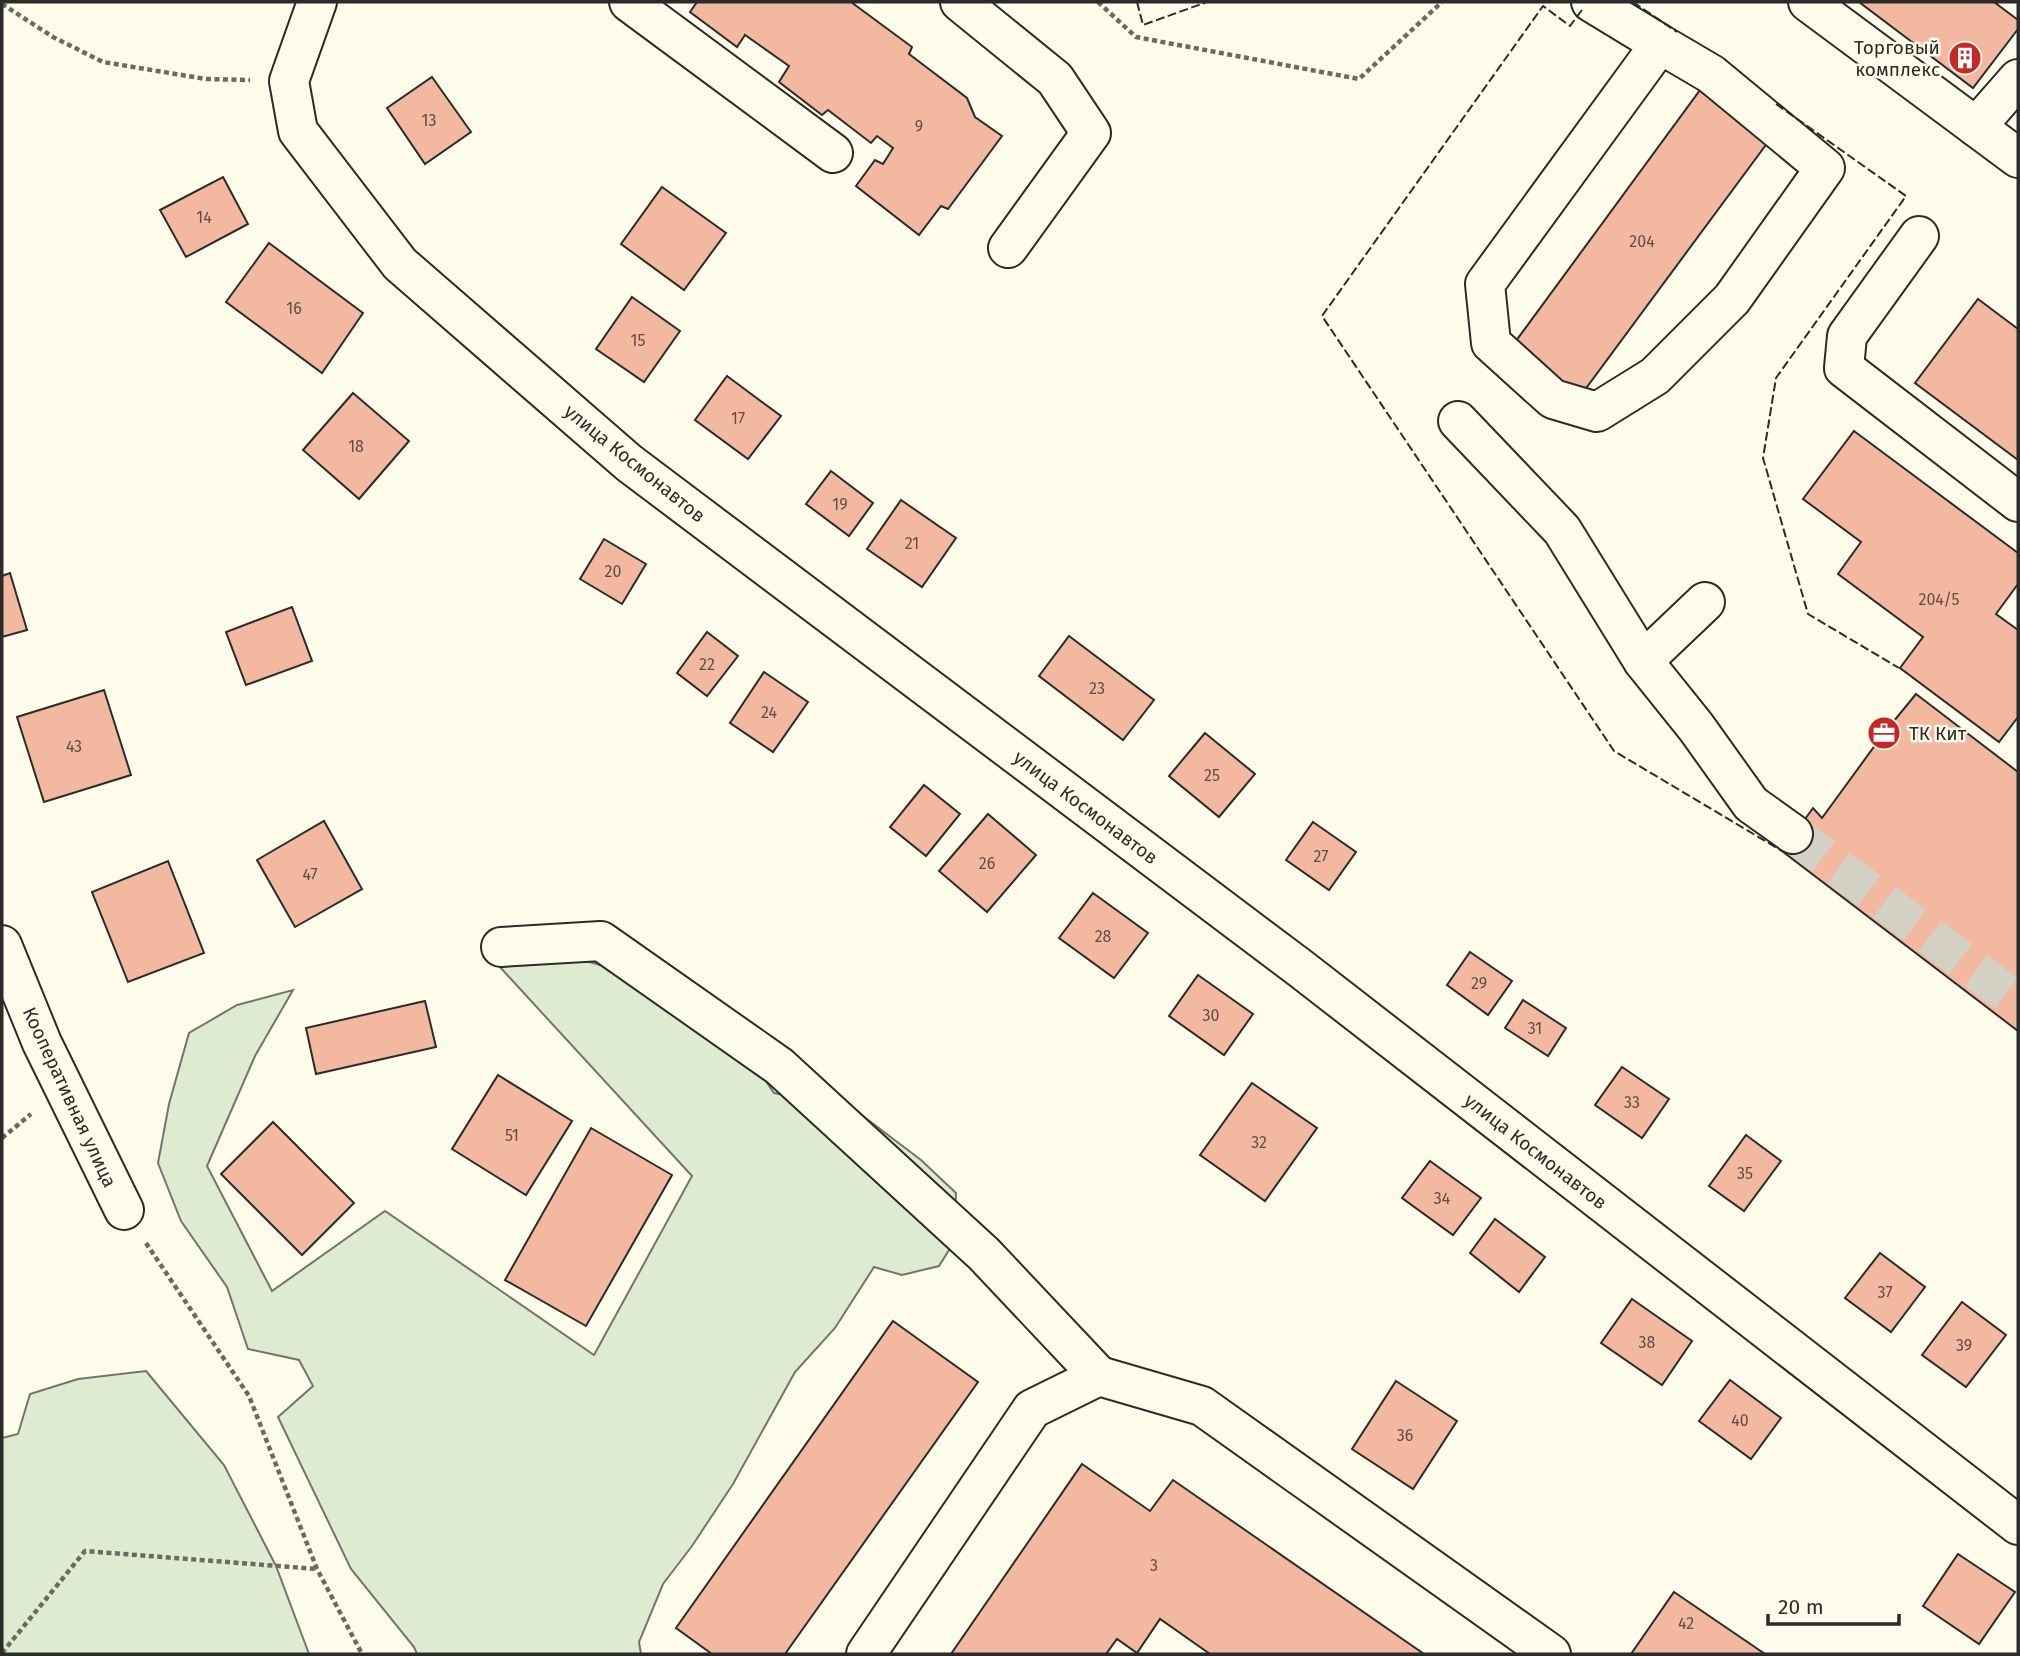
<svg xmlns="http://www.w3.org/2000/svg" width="2020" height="1656" font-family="'Fira Sans',sans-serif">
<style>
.green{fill:#deebd1;stroke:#74746e;stroke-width:2}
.building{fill:#f2b8a0;stroke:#2b2b2b;stroke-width:2}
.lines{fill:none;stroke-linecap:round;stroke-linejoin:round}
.minor-tunnel{stroke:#d3d1c4;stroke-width:38;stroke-dasharray:38 19;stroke-linecap:butt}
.minor-casing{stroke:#2b2b2b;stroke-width:42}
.path{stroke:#6a6964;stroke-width:4.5;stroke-dasharray:5 3.5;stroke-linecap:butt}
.minor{stroke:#fdfbea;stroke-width:38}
.fence{stroke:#2b2b2b;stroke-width:2;stroke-dasharray:9 3.5;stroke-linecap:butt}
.labels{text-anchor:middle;stroke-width:5;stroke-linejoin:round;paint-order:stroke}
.number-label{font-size:16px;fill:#5d4e48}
.poi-label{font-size:19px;fill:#2b2b2b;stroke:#fdfbea;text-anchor:end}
.street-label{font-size:19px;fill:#2b2b2b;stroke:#fdfbea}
</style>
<rect width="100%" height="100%" fill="#fdfbea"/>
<g class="green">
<polygon points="487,953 569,956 666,984 748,1055 774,1093 851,1107 921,1160 956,1193 954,1242 939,1266 902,1275 874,1267 835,1328 795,1372 733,1484 692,1546 663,1584 639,1642 641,1654 417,1654 414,1647 351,1569 278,1417 313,1386 299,1360 248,1349 227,1287 181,1221 158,1163 169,1104 189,1033 237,1005 293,990 255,1056 207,1166 272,1291 385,1211 594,1355 692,1176"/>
<polygon points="146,1371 224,1465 276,1566 309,1654 2,1654 2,1438 18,1434 30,1394 78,1379"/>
</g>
<g class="building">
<polygon points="697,2 851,2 912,47 909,54 967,98 975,117 1002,136 948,209 941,206 919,235 856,186 875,160 883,164 893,148 877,136 871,143 828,110 822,115 779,82 789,66 745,35 737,47 690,12"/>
<polygon points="1859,2 1994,2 2018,20 2018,29 1973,88"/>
<polygon points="432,77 471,132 425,164 387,108"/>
<polygon points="1703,86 1771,138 1581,395 1513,345"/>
<polygon points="223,177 248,224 186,257 160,210"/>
<polygon points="662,187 726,233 684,290 621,244"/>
<polygon points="269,243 363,313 322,373 226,302"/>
<polygon points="632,297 680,331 644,382 596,349"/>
<polygon points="1978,299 2018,329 2018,460 1915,383"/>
<polygon points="727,376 781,416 748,459 695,420"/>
<polygon points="353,393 409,441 359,499 303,450"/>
<polygon points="1854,431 2018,553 2018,584 1996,614 2018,630 2018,717 1999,742 1900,668 1923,637 1838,574 1861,542 1803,499"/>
<polygon points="831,471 873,503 849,536 806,504"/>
<polygon points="901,500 956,538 922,587 867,549"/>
<polygon points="604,539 646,564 622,604 580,579"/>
<polygon points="10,573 27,630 2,637 2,576"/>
<polygon points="292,607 312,661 246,685 226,632"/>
<polygon points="707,632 738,656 707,696 677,673"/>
<polygon points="1069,636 1154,700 1123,740 1039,676"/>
<polygon points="764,672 808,702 773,752 730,723"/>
<polygon points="104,690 131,775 44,802 17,717"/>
<polygon points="1916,694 2018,772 2018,1031 1782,851 1813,808 1822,818 1884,733"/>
<polygon points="1205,733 1255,774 1219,817 1169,776"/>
<polygon points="924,785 960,814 926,856 890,827"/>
<polygon points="988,814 1036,855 987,912 939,871"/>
<polygon points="324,821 362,889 295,927 257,860"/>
<polygon points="1313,822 1356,852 1329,890 1286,860"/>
<polygon points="168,861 204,953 128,982 92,892"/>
<polygon points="1093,893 1148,933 1114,978 1059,938"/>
<polygon points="1470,952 1512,981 1488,1015 1447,985"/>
<polygon points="1198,975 1253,1014 1224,1055 1169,1016"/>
<polygon points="1523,1000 1566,1028 1548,1056 1505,1028"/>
<polygon points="425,1001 436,1047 316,1074 306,1028"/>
<polygon points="1622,1067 1669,1099 1642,1138 1595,1105"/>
<polygon points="498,1075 572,1121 526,1195 452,1149"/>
<polygon points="1252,1083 1317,1128 1265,1201 1200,1155"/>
<polygon points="273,1122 354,1203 302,1255 221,1174"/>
<polygon points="591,1128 672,1175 586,1326 505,1280"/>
<polygon points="1746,1135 1781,1161 1744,1211 1709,1186"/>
<polygon points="1430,1161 1481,1198 1453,1235 1402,1198"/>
<polygon points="1495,1219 1545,1257 1519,1292 1470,1253"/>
<polygon points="1880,1253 1925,1287 1891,1332 1845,1298"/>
<polygon points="1632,1299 1692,1341 1662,1385 1601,1343"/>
<polygon points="1962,1302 2006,1335 1966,1387 1922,1355"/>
<polygon points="893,1321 978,1382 785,1654 712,1654 676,1628"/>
<polygon points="1730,1380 1781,1418 1751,1459 1699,1421"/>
<polygon points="1396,1381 1457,1421 1413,1489 1352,1449"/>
<polygon points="1082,1464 1150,1511 1173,1480 1424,1654 1210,1654 1160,1619 1137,1653 1117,1639 1106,1654 951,1654"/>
<polygon points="1958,1554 2015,1592 1979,1644 1923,1606"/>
<polygon points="1674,1592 1765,1654 1631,1654"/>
</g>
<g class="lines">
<polyline class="minor-tunnel" points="1793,834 2018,1002"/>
<defs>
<g id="minor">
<polyline points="317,2 289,81 298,131 400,264 629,463 1300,968 2018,1525"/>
<polyline points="629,2 833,153"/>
<polyline points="960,2 1055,79 1091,133 1008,248"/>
<polyline points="1591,2 1660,44 1485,284 1491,343 1553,399 1597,412 1655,376 1732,299 1825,168 1711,74 1660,44"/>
<polyline points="1808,2 2018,158"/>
<polyline points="1976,127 2018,79"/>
<polyline points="1919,236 1847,336 1844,368 2018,502"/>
<polyline points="1458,421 1562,530 1643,661 1705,602"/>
<polyline points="1643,661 1696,727 1751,804 1793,834"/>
<polyline points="2,945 42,1043 124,1210"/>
<polyline points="501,947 601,941 779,1066 984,1254 1099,1376"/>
<polyline points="866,1654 1032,1409 1099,1376 1202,1406 1551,1654"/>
</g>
</defs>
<use href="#minor" class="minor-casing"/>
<g class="path">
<polyline points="1098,2 1136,37 1359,79 1442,2"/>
<polyline points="2,4 53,37 103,62 206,79 250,80"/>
<polyline points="2,1138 31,1114"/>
<polyline points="146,1243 249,1396 317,1569 362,1654"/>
<polyline points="2,1653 85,1551 317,1569"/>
</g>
<use href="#minor" class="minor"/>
<g class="fence">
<polyline points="1137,2 1143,25 1207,2"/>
<polyline points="1633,2 1677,32"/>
<polyline points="1582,10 1570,26 1543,6 1322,316 1614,751 1782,851"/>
<polyline points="1776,104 1906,196 1776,378 1763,458 1808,614 1899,668"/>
</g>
</g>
<defs>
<symbol id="building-disc" viewBox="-11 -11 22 22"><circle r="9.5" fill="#c62828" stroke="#fdfbea"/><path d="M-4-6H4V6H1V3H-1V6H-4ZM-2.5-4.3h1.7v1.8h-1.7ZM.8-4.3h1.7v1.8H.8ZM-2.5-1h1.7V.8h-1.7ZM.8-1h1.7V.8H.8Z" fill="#fff"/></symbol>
<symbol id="office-disc" viewBox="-11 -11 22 22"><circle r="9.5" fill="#c62828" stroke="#fdfbea"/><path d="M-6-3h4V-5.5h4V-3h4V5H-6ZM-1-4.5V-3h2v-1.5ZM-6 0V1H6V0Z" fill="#fff"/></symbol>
</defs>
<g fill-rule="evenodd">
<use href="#building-disc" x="1946" y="39" width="38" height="38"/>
<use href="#office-disc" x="1865" y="714" width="38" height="38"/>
</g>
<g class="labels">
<g class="number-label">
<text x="429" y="126">13</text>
<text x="919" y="132">9</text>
<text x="204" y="223">14</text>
<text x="1642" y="247">204</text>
<text x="294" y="314">16</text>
<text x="638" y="346">15</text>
<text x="738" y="424">17</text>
<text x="356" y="452">18</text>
<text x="840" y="510">19</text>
<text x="912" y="549">21</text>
<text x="613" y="577">20</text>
<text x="1939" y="605">204/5</text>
<text x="707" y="670">22</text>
<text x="1097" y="694">23</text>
<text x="769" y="718">24</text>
<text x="74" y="752">43</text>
<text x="1212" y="781">25</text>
<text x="1321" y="862">27</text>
<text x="987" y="869">26</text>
<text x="310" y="880">47</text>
<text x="1103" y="942">28</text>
<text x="1479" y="989">29</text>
<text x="1211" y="1021">30</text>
<text x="1535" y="1034">31</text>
<text x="1632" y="1108">33</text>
<text x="512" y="1141">51</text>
<text x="1259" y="1148">32</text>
<text x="1745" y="1179">35</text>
<text x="1442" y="1204">34</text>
<text x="1885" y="1298">37</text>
<text x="1647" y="1348">38</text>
<text x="1964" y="1351">39</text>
<text x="1740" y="1426">40</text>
<text x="1405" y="1441">36</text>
<text x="1154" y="1571">3</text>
<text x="1686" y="1629">42</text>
</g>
<g class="poi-label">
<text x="1940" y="54">Торговый<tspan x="1940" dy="22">комплекс</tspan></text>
<text x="1909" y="740" text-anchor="start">ТК Кит</text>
</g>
<g class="street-label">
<text transform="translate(635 463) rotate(39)" y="7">улица Космонавтов</text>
<text transform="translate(1086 807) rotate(37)" y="7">улица Космонавтов</text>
<text transform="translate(70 1097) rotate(65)" y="7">Кооперативная улица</text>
<text transform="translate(1536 1151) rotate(38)" y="7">улица Космонавтов</text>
</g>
</g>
<rect width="2020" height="1656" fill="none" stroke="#2b2b2b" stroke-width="7"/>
<path d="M1768 1614v10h131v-10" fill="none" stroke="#2b2b2b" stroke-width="3.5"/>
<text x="1778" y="1614" font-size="21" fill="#2b2b2b" stroke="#fdfbea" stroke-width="5" paint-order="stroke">20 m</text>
</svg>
